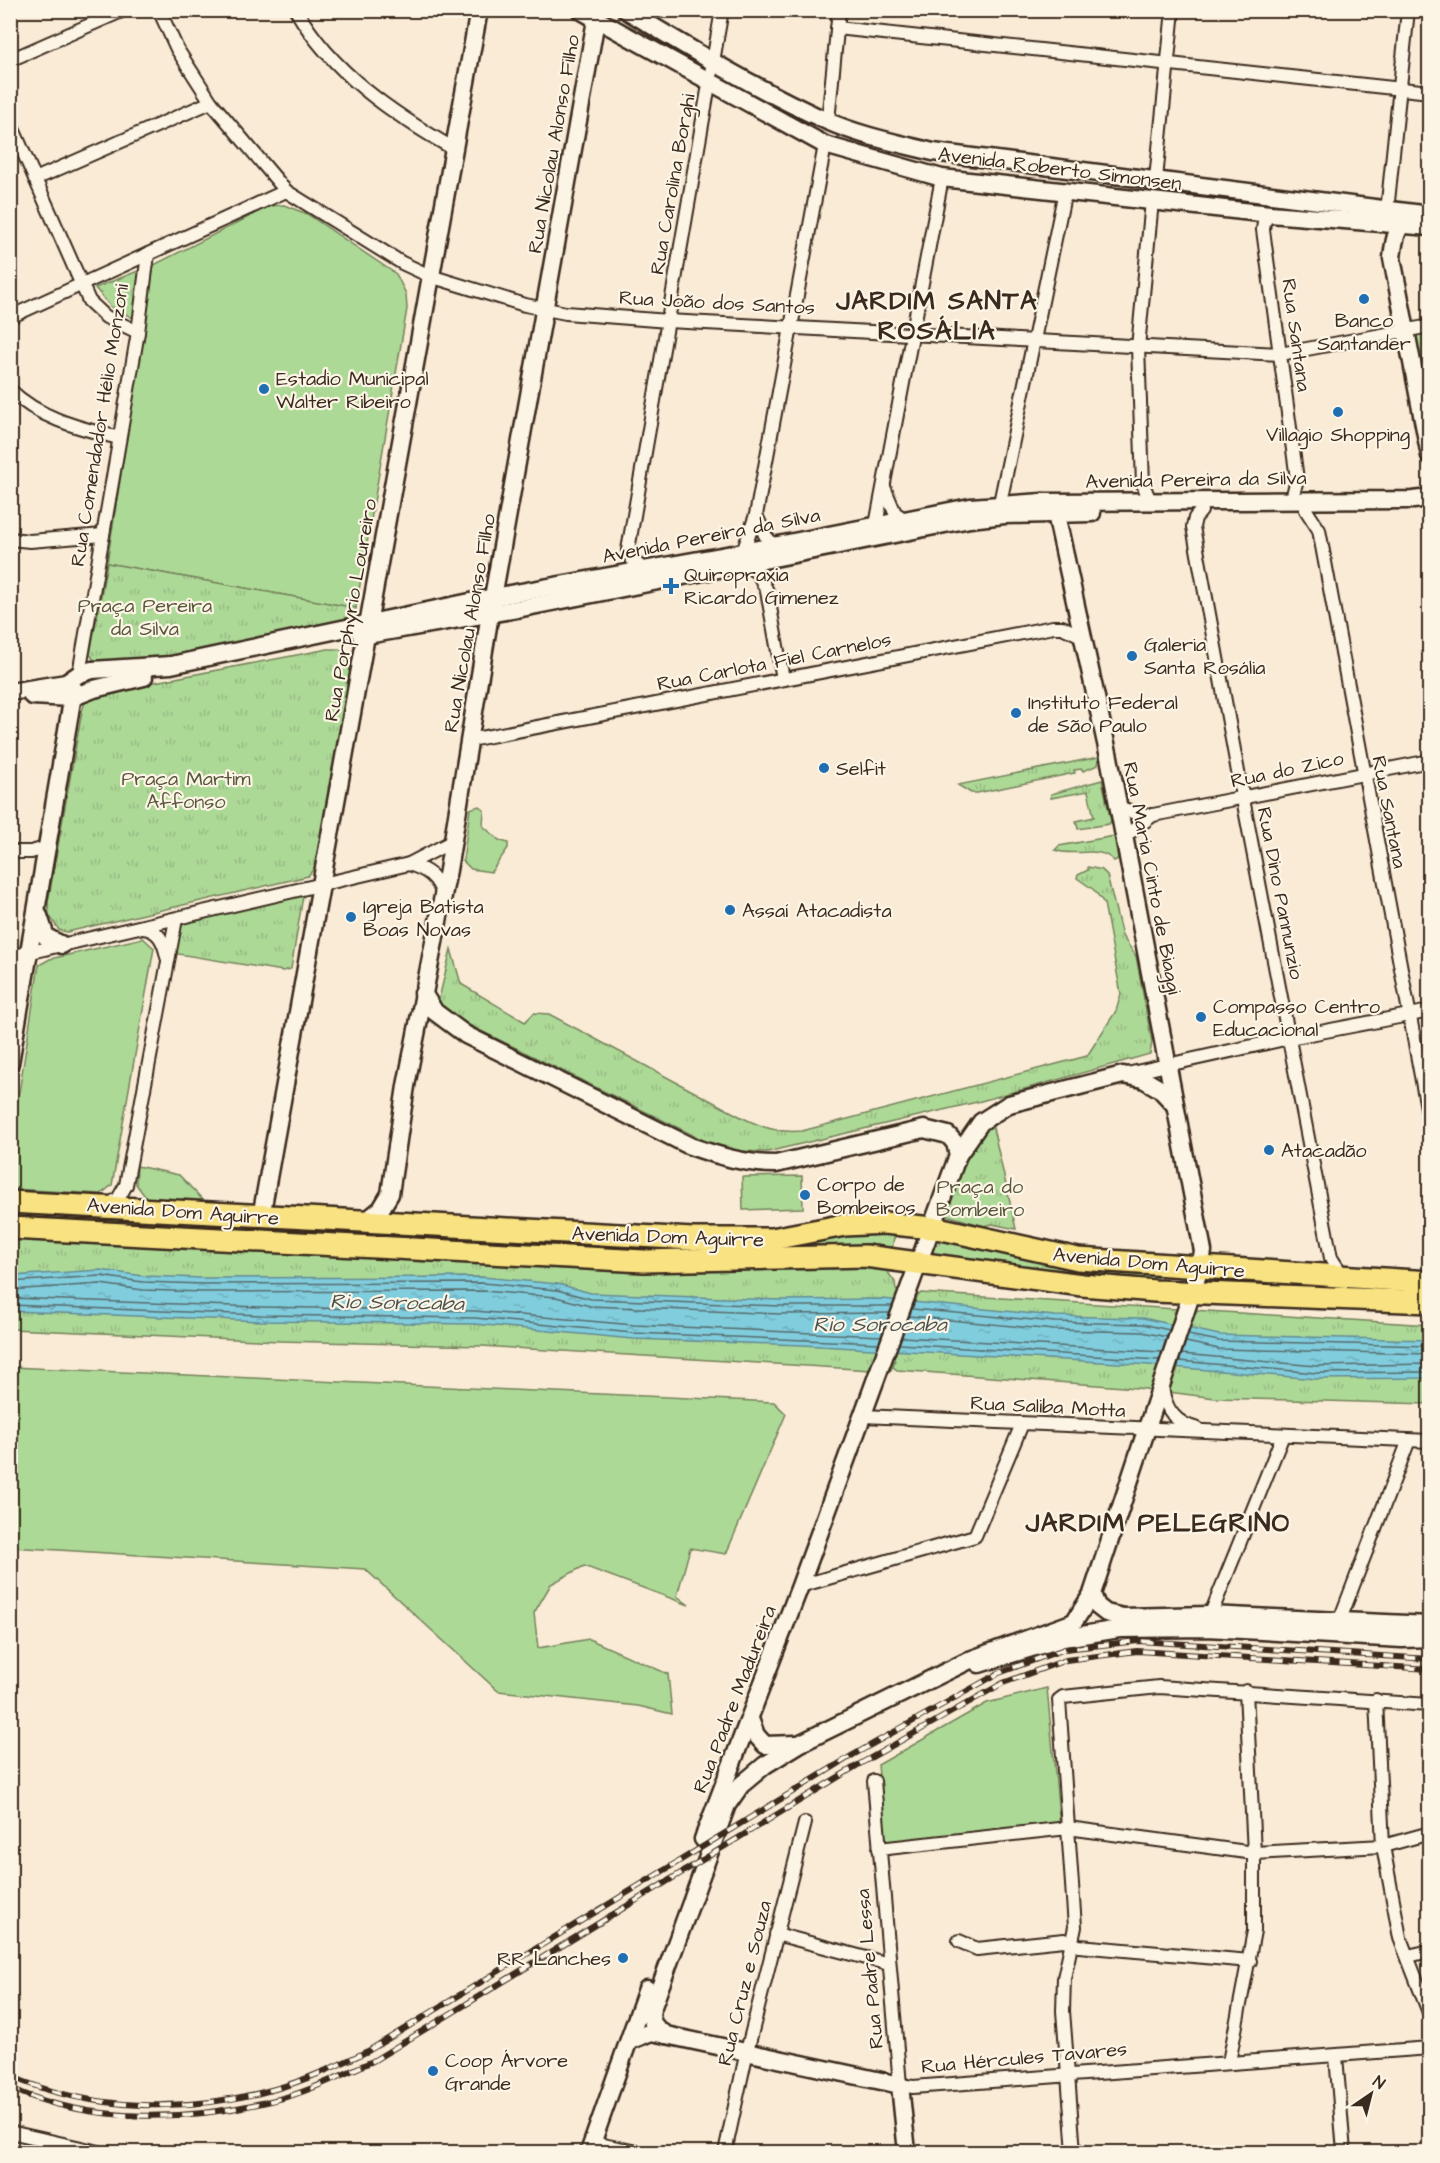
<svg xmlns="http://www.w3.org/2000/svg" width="1440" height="2163" font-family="'Architects Daughter',sans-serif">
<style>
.grass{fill:#add997;stroke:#74825a;stroke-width:1.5}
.park{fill:url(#park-tufts);stroke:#74825a;stroke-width:1.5}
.water{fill:url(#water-ripples);stroke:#648c91;stroke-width:1.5}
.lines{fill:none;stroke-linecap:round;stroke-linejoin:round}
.shore{stroke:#576b6b;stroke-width:1.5}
.street-casing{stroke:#3b2a1e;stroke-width:16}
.secondary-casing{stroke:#3b2a1e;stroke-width:21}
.highway-casing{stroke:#3b2a1e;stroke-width:26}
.street{stroke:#fcf5e5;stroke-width:12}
.secondary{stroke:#fcf5e5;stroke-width:16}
.highway{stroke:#f8e281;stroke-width:21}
.rail-casing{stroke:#3b2a1e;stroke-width:6}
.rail{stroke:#fcf5e5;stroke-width:4;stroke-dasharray:11;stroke-linecap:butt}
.poi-dot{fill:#1f6fb2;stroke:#fcf5e5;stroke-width:2}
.labels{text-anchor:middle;stroke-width:4.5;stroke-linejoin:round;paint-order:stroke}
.street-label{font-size:20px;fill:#3b2a1e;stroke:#fcf5e5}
.poi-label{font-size:20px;fill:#3b2a1e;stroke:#fcf5e5;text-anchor:start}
.park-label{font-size:20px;fill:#58563c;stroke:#fcf5e5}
.water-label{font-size:21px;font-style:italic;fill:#4c534e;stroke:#fcf5e5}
.district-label{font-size:26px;font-weight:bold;letter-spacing:1.5px;fill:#3b2a1e;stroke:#fcf5e5}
</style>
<defs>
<pattern id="park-tufts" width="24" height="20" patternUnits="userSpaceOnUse" patternTransform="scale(1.5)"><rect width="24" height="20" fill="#add997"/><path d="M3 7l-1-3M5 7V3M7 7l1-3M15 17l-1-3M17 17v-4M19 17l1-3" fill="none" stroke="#96ba82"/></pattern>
<pattern id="water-ripples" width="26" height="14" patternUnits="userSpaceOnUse" patternTransform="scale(1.5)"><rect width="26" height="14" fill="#80cdde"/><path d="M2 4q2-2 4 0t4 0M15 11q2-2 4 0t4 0" fill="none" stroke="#70b0be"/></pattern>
</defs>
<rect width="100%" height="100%" fill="#f9ebd6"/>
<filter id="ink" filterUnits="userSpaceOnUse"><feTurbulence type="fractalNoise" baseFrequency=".0167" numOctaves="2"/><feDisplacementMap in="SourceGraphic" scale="12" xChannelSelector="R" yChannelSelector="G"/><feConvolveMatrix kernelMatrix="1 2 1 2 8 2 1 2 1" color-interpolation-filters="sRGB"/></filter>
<g filter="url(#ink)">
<g class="grass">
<polygon points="284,205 307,214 396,274 406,294 407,309 356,608 107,563 154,265 270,206"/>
<polygon points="479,806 484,810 483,826 499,840 508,843 508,848 491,872 471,869 463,861 470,809"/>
<polygon points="143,938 154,948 112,1185 101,1194 13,1189 11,1187 11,1144 39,965 50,959"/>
<polygon points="137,1166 179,1175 203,1200 201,1202 147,1199 136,1184"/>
<polygon points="802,1176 803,1208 743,1210 742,1177"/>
<polygon points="10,1209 249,1225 181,1226 11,1220"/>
<polygon points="264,1223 826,1237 895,1233 892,1249 631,1255 253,1233"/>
<polygon points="942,1237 1158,1273 1160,1276 1137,1284 931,1255 929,1252 932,1246 939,1244"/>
<polygon points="11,1367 774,1402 786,1414 726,1554 690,1548 677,1596 689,1605 584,1566 551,1584 534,1613 538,1648 589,1639 668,1674 672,1714 638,1706 498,1691 365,1569 11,1547"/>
<polygon points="1047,1688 1060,1826 885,1842 878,1765 987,1703"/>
</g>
<g class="park">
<polygon points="143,269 133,318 111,307 95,288"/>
<polygon points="1429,332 1429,416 1415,335"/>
<polygon points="107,563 356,608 354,617 170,660 95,662 90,654"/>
<polygon points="328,649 339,649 347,656 351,669 317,857 315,867 308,876 67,932 59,930 49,915 48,902 82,711 85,702 97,693"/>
<polygon points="1099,757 1098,765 1083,771 1082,769 1074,770 1075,773 977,793 971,793 958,785"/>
<polygon points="1102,780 1111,821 1109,824 1078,829 1076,821 1094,817 1088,791 1051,798 1051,794"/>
<path d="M1115,836L1118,859L1114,861C1099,844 1073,858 1055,850L1059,846Z"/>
<path d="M1088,867L1102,870L1107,875L1122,936L1136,956L1152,1042L1150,1054L981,1101L767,1152L738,1151L707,1142L453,1017L442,1008L439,999L451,949L461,984L525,1022L534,1013L549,1014L743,1118C764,1128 779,1133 802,1131L1087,1056L1116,1011L1121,994L1104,903L1094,890L1077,878L1078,875L1088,870Z"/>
<polygon points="304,890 291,969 283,971 172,953 178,921"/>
<polygon points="991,1119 1016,1229 992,1224 984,1226 946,1215 968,1150"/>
<polygon points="11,1234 866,1264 884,1267 895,1282 896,1290 911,1293 916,1298 921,1293 1429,1325 1429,1404 1215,1398 1137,1388 897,1370 893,1367 895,1360 891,1370 871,1370 482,1346 279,1341 11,1329"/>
</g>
<polygon class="water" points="100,1270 144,1276 203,1278 483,1277 558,1284 591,1293 781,1300 882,1299 1055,1316 1143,1318 1219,1335 1429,1340 1430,1378 1316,1379 1136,1364 802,1345 633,1339 474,1324 261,1321 11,1311 11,1276"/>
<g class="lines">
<g class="shore">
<polyline points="10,1282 100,1276 143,1282 203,1284 483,1283 557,1290 591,1299 780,1306 892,1306"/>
<polyline points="10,1290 100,1284 143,1290 203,1292 483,1291 556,1297 590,1306 780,1314 890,1313"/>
<polyline points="10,1298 261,1307 475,1311 634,1325 881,1336"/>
<polyline points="10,1305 261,1315 475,1318 633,1333 879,1343"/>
<polyline points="912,1309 1055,1322 1143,1324 1169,1330"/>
<polyline points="909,1316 1054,1330 1142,1332 1167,1337"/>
<polyline points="1188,1335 1219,1341 1430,1346"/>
<polyline points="902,1337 1162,1352"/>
<polyline points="1186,1342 1219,1349 1430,1354"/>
<polyline points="899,1344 1159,1360"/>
<polyline points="1182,1354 1316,1366 1430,1364"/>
<polyline points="1179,1361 1316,1373 1430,1372"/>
</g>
<defs>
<g id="street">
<polyline points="159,10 177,49 211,102 286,191 402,263 430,276 525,305 566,313 668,321 1280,354 1430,326"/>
<path d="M296,10C332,73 393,114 454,149"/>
<polyline points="837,28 1430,92"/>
<polyline points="10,60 124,10"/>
<polyline points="828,121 839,10"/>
<polyline points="10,122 89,301 106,317 138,332"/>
<polyline points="35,179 211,102"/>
<polyline points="1156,179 1173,10"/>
<polyline points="1387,211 1408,10"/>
<polyline points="1270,214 1264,222 1263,230 1297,479 1292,499"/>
<polyline points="10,317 286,191"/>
<path d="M10,390C40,419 80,428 119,438"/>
<polyline points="884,487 895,513 904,519"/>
<polyline points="1150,501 1143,484 1138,347 1152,201"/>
<polyline points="1000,503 1065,191"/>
<polyline points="1306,510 1319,530 1430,1124"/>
<polyline points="1201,511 1195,518 1193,527 1243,799 1331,1258 1339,1270 1347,1276"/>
<polyline points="756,515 765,535 774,546"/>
<polyline points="876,525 942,178"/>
<polyline points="10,539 30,541 103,535"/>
<polyline points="743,552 756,515 825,145"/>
<polyline points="744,564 758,573 767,591 783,679"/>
<polyline points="645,570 633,561 628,550 722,10"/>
<polyline points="79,674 138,332 148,254"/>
<polyline points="470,740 1053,627 1062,627 1084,637"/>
<polyline points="1119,807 1140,815 1153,815 1430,761"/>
<polyline points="1124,837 1153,815"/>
<polyline points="10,852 31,852 49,847"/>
<path d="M409,864C427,870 437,876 443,895"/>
<path d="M142,928C159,929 164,942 167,957"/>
<polyline points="10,957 409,864 453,841"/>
<polyline points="1127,1074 1289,1038 1430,1011"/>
<polyline points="108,1205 118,1199 126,1185 176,919"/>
<path d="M1162,1387C1165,1409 1175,1424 1198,1429"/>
<polyline points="863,1416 1430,1441"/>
<polyline points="800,1586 975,1536 1022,1424"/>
<polyline points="1208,1621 1283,1435"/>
<polyline points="1339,1622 1409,1440"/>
<polyline points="1376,1700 1383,1846 1400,1938 1430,2015"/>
<polyline points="874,1781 900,2085 913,2087 1430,2048"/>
<polyline points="879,1849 1068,1828 1254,1853 1383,1846 1430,1833"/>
<polyline points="776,1934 889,1964"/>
<polyline points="959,1941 977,1949 1064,1940 1079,1946 1250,1961"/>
<polyline points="1408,1956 1430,1951"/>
<polyline points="1336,2056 1344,2152"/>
<polyline points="1229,2062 1254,1931 1254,1853 1246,1691"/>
<polyline points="10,2132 99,2152"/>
<polyline points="593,2143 637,2152"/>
<polyline points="725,2152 747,2051 805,1823"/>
<polyline points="1074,2152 1063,2011 1064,1978 1075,1927 1059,1700 1063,1697 1159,1687 1430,1705"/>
</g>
<g id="secondary">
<polyline points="580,10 825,145 942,178 1270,214 1430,227"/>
<path d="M626,10C692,50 758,90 827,121C861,136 898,143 933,152L1430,215"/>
<path d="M1411,220C1395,224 1394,243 1392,258L1430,456"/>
<polyline points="361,636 517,609 970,519 1004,515 1092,513"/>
<polyline points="10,692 66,683 79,674 92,670 171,665 494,597 743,552 970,507 1043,502 1413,500 1430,498"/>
<polyline points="32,696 71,698 94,689 144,677"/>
<polyline points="39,916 46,937 62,945"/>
<path d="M423,993L435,1012L466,1035L690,1146C719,1156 745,1164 776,1164L924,1129L948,1135L955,1143L958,1155"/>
<polyline points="10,1063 74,689"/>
<polyline points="261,1217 479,10"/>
<polyline points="365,1222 381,1209 390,1194 406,1086 448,870 490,614 596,20"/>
<polyline points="1092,1594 1097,1606 1106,1613 1123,1617 1209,1615 1430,1625"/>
<polyline points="979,1664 1064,1638 1119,1629 1207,1628 1402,1639 1430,1638"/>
<polyline points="750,1719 756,1735 765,1745 796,1744"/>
<polyline points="703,1839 800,1586 958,1155 981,1122 1009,1104 1123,1075 1143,1079 1160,1089 1174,1104"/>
<path d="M666,2035C655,2028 649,2022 652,2009L727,1805L741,1785L765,1765L801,1743L972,1659L1074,1622L1092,1594L1200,1268L1203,1251L1109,757L1056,514L1043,502"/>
<polyline points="629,2041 651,2032 666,2035 900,2085 907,2152"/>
<polyline points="589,2152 647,1989"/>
</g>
<g id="highway">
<polyline points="10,1202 693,1239 772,1239 845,1225 884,1223 942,1229 1078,1259 1430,1282"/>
<polyline points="10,1228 644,1261 865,1256 1082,1285 1155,1291 1430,1302"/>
</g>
</defs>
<use href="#street" class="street-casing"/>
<use href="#secondary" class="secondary-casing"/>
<use href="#highway" class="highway-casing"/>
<use href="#street" class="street"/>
<use href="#secondary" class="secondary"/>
<use href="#highway" class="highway"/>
<defs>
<g id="rail">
<path d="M10,2076C92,2112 190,2113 275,2089C307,2080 338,2065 368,2051L853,1755L999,1673L1065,1649L1138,1641L1430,1659"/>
<path d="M10,2088C93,2125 189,2121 275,2100C309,2092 341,2075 373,2061L858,1765L1003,1683L1066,1660L1137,1651L1430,1669"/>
</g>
</defs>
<use href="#rail" class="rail-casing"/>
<use href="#rail" class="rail"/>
</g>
</g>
<g class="poi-dot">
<circle cx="1364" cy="299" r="6"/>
<circle cx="264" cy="389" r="6"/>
<circle cx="1338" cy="412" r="6"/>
<path d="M668 577h6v6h6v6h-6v6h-6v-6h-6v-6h6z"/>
<circle cx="1132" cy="656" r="6"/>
<circle cx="1016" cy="713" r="6"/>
<circle cx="824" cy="768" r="6"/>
<circle cx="730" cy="910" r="6"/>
<circle cx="351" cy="917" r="6"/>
<circle cx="1201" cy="1017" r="6"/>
<circle cx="1269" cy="1150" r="6"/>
<circle cx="805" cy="1195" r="6"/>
<circle cx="623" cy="1958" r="6"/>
<circle cx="433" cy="2071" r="6"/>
</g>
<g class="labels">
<g class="street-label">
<text transform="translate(553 144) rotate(-80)" y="7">Rua Nicolau Alonso Filho</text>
<text transform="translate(1060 168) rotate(7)" y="7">Avenida Roberto Simonsen</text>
<text transform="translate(672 184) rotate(-80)" y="7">Rua Carolina Borghi</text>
<text transform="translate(717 302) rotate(3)" y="7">Rua João dos Santos</text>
<text transform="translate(1297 335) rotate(82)" y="7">Rua Santana</text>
<text transform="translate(99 425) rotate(-81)" y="7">Rua Comendador Hélio Monzoni</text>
<text transform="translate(1196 479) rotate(-1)" y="7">Avenida Pereira da Silva</text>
<text transform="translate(711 535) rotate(-11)" y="7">Avenida Pereira da Silva</text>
<text transform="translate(350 610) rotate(-80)" y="7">Rua Porphyrio Loureiro</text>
<text transform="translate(469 623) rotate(-80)" y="7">Rua Nicolau Alonso Filho</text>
<text transform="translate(774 661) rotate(-11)" y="7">Rua Carlota Fiel Carnelos</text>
<text transform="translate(1287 769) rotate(-12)" y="7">Rua do Zico</text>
<text transform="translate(1390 812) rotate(79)" y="7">Rua Santana</text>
<text transform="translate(1153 878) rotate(79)" y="7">Rua Maria Cinto de Biaggi</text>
<text transform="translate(1281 893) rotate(79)" y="7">Rua Dino Pannunzio</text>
<text transform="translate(183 1211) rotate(4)" y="7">Avenida Dom Aguirre</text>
<text transform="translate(668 1236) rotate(2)" y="7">Avenida Dom Aguirre</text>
<text transform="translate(1149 1262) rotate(5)" y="7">Avenida Dom Aguirre</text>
<text transform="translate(1048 1406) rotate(3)" y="7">Rua Saliba Motta</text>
<text transform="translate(734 1699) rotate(-69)" y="7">Rua Padre Madureira</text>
<text transform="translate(869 1969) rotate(-95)" y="7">Rua Padre Lessa</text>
<text transform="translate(744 1983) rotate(-76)" y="7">Rua Cruz e Souza</text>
<text transform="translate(1024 2057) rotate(-5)" y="7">Rua Hércules Tavares</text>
</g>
<g class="poi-label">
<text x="1364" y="327" text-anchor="middle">Banco<tspan x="1364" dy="23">Santander</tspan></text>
<text x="276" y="385">Estadio Municipal<tspan x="276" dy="23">Walter Ribeiro</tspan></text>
<text x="1338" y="441" text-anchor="middle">Villagio Shopping</text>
<text x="684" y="581">Quiropraxia<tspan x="684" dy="23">Ricardo Gimenez</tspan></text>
<text x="1144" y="651">Galeria<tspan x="1144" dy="23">Santa Rosália</tspan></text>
<text x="1028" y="709">Instituto Federal<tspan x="1028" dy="23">de São Paulo</tspan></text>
<text x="836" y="775">Selfit</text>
<text x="363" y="913">Igreja Batista<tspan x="363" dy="23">Boas Novas</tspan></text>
<text x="742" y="917">Assaí Atacadista</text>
<text x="1213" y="1013">Compasso Centro<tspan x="1213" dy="23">Educacional</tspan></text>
<text x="1281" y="1157">Atacadão</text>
<text x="817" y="1191">Corpo de<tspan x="817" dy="23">Bombeiros</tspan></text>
<text x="611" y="1965" text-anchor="end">RR Lanches</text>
<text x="445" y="2067">Coop Árvore<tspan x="445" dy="23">Grande</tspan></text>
</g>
<g class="park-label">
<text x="145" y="612">Praça Pereira<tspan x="145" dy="23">da Silva</tspan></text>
<text x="186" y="785">Praça Martim<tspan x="186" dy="23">Affonso</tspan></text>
<text x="980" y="1193">Praça do<tspan x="980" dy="23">Bombeiro</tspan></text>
</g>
<g class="water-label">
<text transform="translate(397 1302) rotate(1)" y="7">Rio Sorocaba</text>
<text x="880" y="1331">Rio Sorocaba</text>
</g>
<g class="district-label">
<text x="937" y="309">JARDIM SANTA<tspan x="937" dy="30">ROSÁLIA</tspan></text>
<text x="1158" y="1531">JARDIM PELEGRINO</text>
</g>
</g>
<rect width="1440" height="2163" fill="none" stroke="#fcf5e5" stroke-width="36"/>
<rect x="18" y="18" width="1404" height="2127" fill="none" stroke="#3b2a1e" stroke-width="2" filter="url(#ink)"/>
<g transform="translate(1371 2094) rotate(35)" stroke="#fcf5e5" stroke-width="4.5" paint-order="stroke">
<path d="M0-4.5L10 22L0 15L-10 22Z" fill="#3b2a1e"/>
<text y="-9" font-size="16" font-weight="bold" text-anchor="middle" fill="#3b2a1e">N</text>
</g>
</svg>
